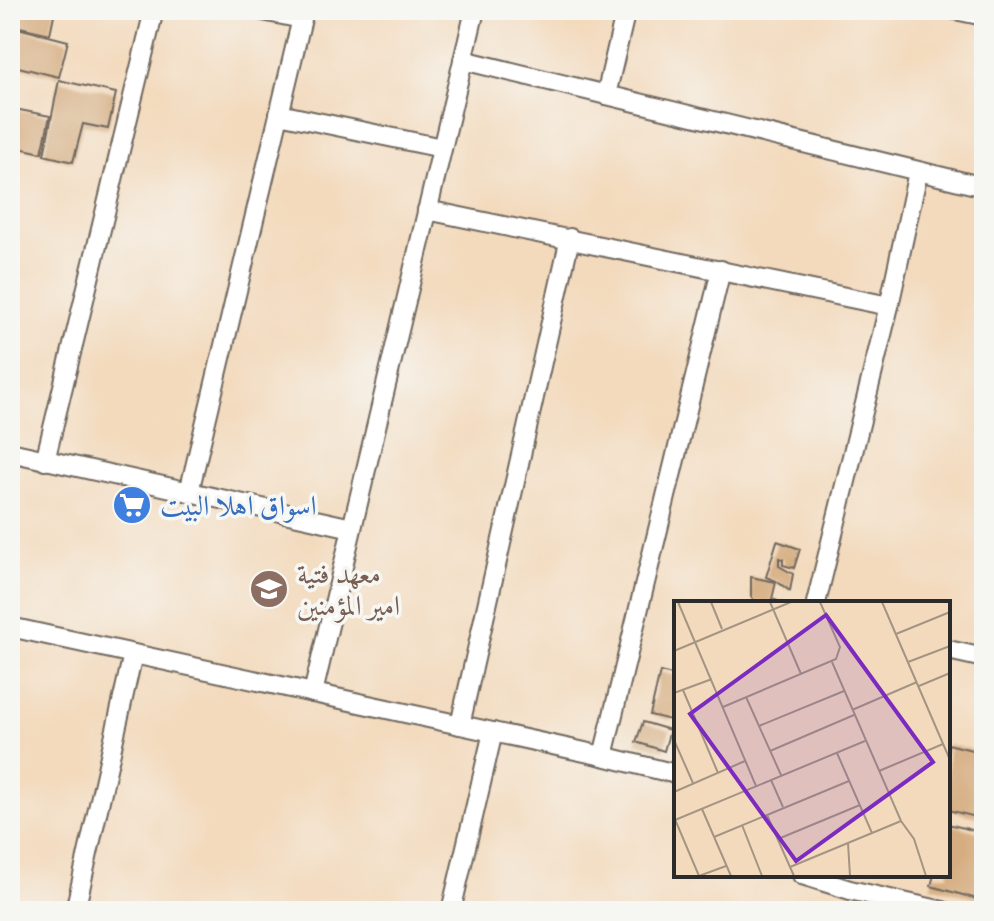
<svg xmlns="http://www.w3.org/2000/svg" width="994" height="921" font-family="'IM FELL English',Amiri,serif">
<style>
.building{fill:#d6ad81}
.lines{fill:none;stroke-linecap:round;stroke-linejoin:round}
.street-casing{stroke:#71685e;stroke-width:22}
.street{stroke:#fff;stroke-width:18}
.labels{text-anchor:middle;stroke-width:7;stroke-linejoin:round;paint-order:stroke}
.shop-label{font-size:28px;fill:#366cbe;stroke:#f6f6f2;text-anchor:start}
.education-label{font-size:28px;fill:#785e54;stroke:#f6f6f2;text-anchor:start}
.inset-road{fill:none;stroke:#a39483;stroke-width:2}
.view{fill:#7b2cbf;fill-opacity:0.15;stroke:#7b2cbf;stroke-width:4}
.inset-edge{fill:none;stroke:#2b2b2b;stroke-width:4}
</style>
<rect width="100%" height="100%" fill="#f6f6f2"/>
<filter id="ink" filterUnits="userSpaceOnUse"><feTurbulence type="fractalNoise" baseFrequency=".0125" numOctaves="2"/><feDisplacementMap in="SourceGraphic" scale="16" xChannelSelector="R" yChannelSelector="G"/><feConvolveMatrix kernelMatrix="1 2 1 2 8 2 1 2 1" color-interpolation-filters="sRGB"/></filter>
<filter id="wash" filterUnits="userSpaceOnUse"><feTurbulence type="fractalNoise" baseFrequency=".006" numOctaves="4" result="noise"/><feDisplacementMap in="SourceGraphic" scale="32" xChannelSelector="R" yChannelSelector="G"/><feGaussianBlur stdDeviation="1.8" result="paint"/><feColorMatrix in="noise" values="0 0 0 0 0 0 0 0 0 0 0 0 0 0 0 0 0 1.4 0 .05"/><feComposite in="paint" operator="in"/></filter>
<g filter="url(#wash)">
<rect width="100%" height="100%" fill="#f3dabd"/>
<g id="blocks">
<g class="building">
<polygon points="14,10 55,10 50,34 11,25"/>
<polygon points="10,26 68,41 59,77 10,65"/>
<polygon points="59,80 116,93 108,129 83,124 73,162 44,155"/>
<polygon points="10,108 50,116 42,153 10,146"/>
<polygon points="777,541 800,549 794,568 783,565 783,559 779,558 779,566 793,574 790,591 776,581 766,577"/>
<polygon points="751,577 776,582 772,599 783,603 756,603 751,596"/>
<polygon points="660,672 676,676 676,714 670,720 650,715"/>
<polygon points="643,722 670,730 664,751 636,742"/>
<polygon points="948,744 984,753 984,819 948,810"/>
<polygon points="948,824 984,833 984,901 931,886 934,875 948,875"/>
</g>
</g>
</g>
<g filter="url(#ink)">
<use href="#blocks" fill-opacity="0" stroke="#71685e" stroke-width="2"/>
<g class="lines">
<defs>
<g id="street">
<polyline points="258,10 302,19"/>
<polyline points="955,10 984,16"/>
<polyline points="463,60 984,187"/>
<polyline points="606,95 626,10"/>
<polyline points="279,114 442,148"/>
<polyline points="427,210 889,306"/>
<polyline points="10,452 352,528"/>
<polyline points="45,461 154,10"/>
<polyline points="189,492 304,10"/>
<polyline points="816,603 889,306 918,172"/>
<polyline points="10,627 603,756 676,774"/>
<polyline points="948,650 984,658"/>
<polyline points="313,693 475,10"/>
<polyline points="460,725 570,238"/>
<polyline points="603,756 721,270"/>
<polyline points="802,875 850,890 943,911"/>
<polyline points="75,911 133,654"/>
<polyline points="451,911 493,732"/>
</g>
</defs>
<use href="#street" class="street-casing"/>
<use href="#street" class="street"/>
</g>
</g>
<defs>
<symbol id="supermarket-disc" viewBox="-11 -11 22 22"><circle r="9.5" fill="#3f7fe0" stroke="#f6f6f2"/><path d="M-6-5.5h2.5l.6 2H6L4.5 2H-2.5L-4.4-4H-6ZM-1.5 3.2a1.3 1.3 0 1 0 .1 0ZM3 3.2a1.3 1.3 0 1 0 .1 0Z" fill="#fff"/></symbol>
<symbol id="school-disc" viewBox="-11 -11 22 22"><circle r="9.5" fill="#8d6e63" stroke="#f6f6f2"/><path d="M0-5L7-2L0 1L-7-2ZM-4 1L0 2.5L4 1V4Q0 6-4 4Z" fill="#fff"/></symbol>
</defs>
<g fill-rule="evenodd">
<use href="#supermarket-disc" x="110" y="483" width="44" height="44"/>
<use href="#school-disc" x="247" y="567" width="44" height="44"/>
</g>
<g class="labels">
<g class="shop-label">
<text x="160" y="515">اسواق اهلا البيت</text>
</g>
<g class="education-label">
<text x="297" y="583">معهد فتية<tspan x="297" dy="32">امير المؤمنين</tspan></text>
</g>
</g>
<g transform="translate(674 601)">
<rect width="276" height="276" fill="#f3dabd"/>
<path class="inset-road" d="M4,1L82,185M37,1L48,28M96,1L127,73M208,1L276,159M222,33L276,11M0,50L117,1M158,61L227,220L240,238L252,275M234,61L276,45M245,85L276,72M9,89L44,172M0,92L38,78M72,96L107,174M49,106L162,58L166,46L146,1M178,109L243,81M85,125L170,90M0,139L19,182M96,150L180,114M163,152L198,232M205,170L269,143M97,179L109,206M0,191L71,160M28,208L57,275M93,214L120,275M0,216L25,275L52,265M1,219L191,140M68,224L88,275M40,236L175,180M104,238L186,204M174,242L176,275M116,266L227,220"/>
<path class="view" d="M152,14L259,161L122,260L16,113Z"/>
<rect width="276" height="276" class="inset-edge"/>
</g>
<rect width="994" height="921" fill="none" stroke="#f6f6f2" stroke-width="40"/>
</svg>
